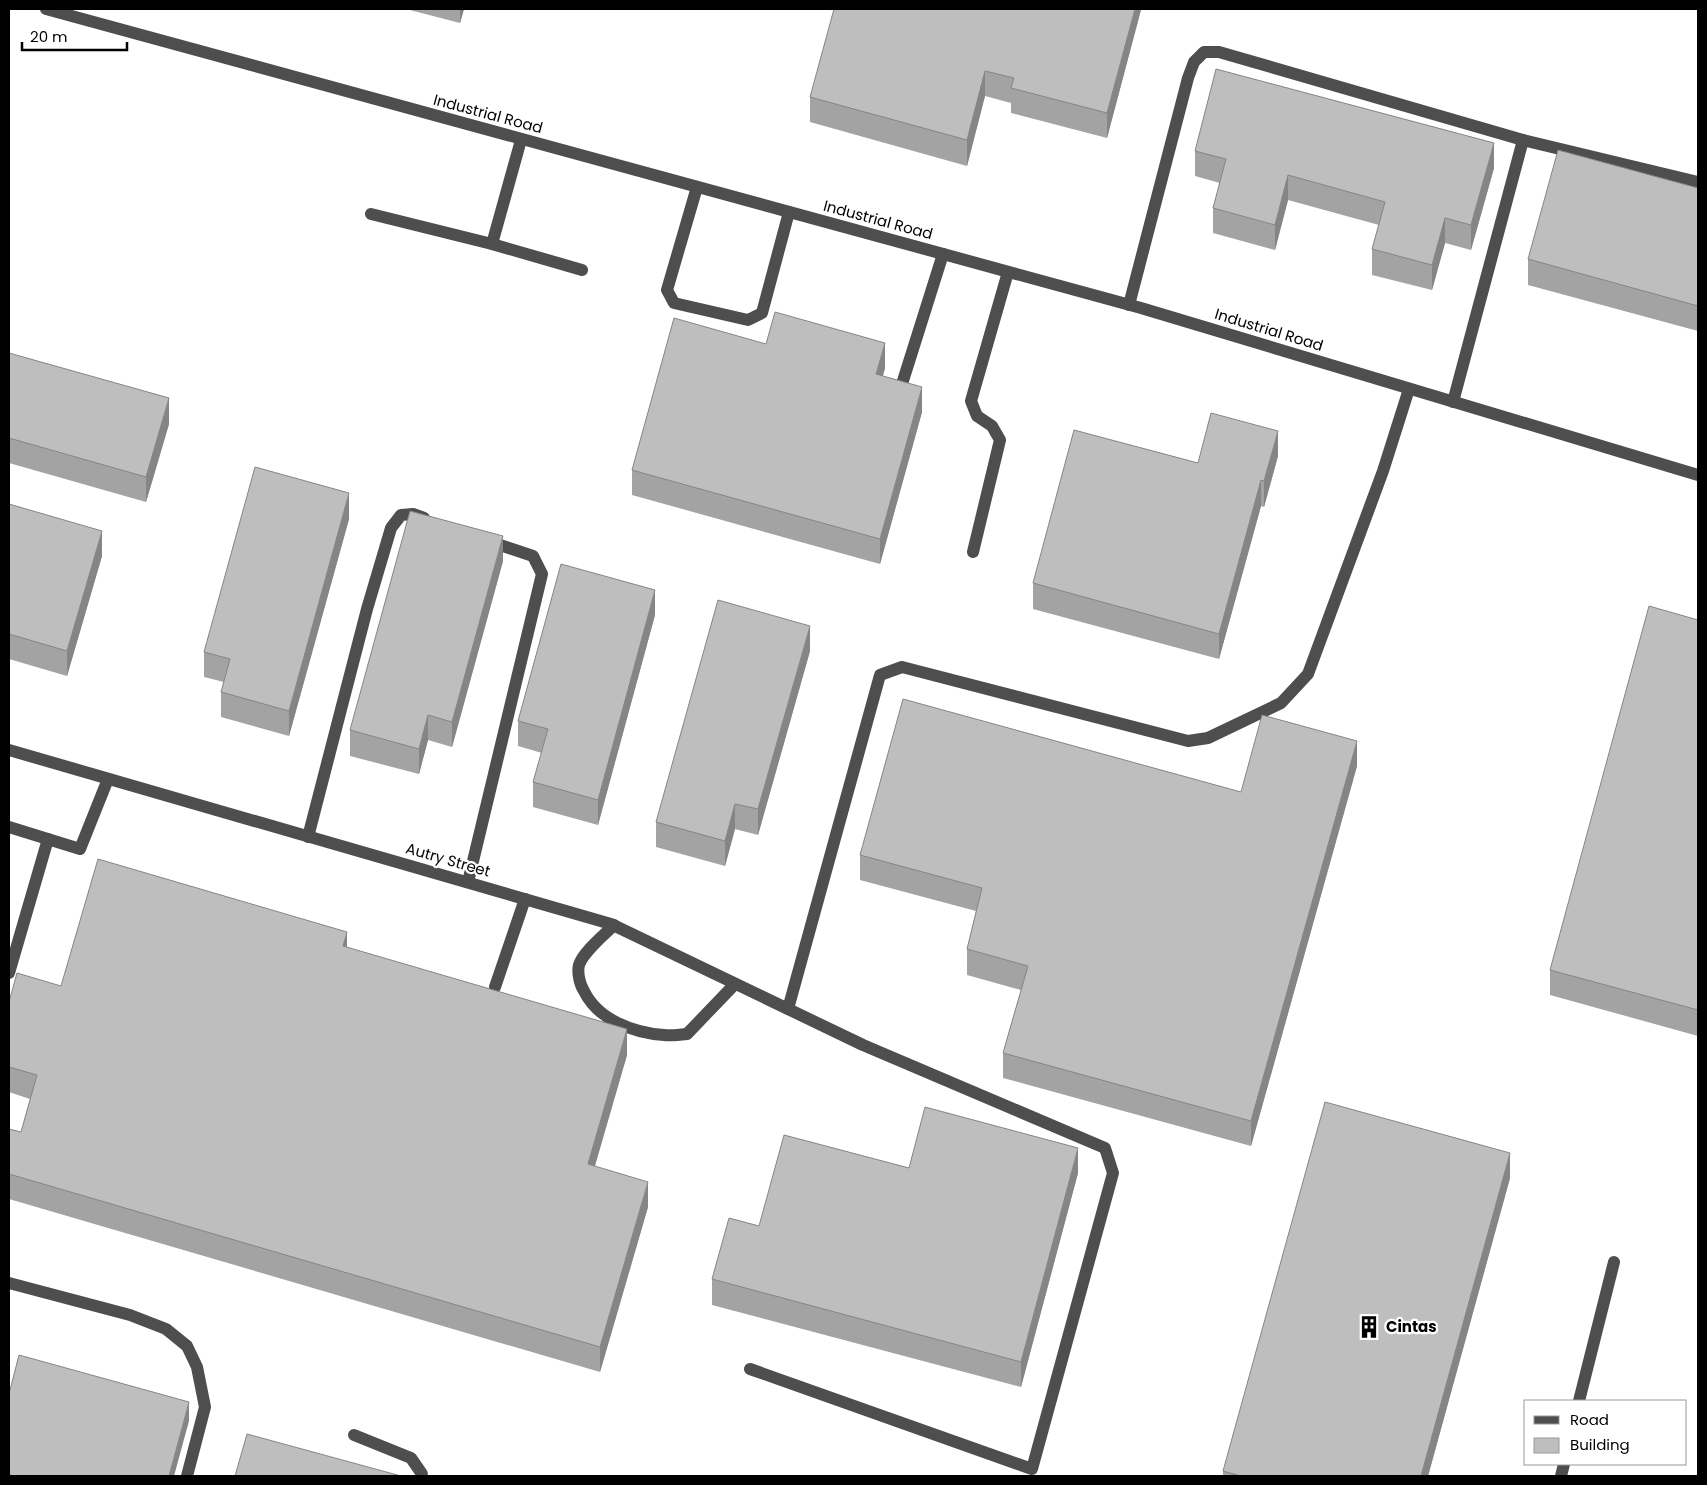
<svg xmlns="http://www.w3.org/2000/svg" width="1707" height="1485" font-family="Poppins,sans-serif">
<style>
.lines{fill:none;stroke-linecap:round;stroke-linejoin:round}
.minor{stroke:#4e4e4e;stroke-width:12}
.wall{fill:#a3a3a3}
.shaded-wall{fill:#858585}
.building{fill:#bebebe;stroke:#858585}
.labels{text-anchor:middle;stroke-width:4.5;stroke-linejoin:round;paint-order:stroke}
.street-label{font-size:15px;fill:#000;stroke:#fff}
.poi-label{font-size:15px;font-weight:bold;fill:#000;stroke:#fff;text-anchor:start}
</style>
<rect width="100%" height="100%" fill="#fff"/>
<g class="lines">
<g class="minor">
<polyline points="46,9 1141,308 1698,475"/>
<polyline points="1523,140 1698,182"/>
<polyline points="697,187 667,290 674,303 748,320 762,313 789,212"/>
<polyline points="371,214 492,244 521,140"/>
<polyline points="492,244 582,270"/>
<polyline points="1129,305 1188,78 1194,62 1204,52 1219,52 1523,140 1453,402"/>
<polyline points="902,384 943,254"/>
<polyline points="973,552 1000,440 992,426 977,416 971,401 1008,272"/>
<polyline points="9,750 611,924 863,1045 1105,1148 1113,1173 1032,1469 750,1369"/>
<polyline points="9,827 80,849 108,779"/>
<polyline points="308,837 367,609 391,528 401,515 413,514 424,518"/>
<polyline points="468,882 542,574 533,556 488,541"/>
<path d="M614,925C604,935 583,952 579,965C577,973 580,985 584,991C598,1020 634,1033 664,1035C671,1036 679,1035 687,1034L735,984"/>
<polyline points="9,973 48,839"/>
<polyline points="495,987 525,899"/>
<polyline points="788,1009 880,675 902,667 1188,741 1208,738 1281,703 1308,674 1383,471 1409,389"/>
<polyline points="9,1283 130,1315 166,1329 187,1346 197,1367 205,1407 187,1476"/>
<polyline points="1579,1401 1614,1262"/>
<polyline points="354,1435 411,1458 422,1474 421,1476"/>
<polyline points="1561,1476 1564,1464"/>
</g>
</g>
<g class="wall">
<polygon points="406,9 464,9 460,23"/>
<polygon points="1141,9 1107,138 1011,113 1011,103 985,96 967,166 810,122 810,97"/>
<polygon points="1195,151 1494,168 1471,250 1445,243 1432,290 1372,275 1372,249 1379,225 1288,200 1275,250 1213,233 1213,208 1220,183 1195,176"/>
<polygon points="1698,188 1698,331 1528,285 1528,259"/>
<polygon points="766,344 885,368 883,376 922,412 880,564 632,495 632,470"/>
<polygon points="9,353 169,424 146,502 9,463"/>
<polygon points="1278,456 1264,507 1261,506 1219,659 1033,609 1033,583 1198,463"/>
<polygon points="9,504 102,556 67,676 9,659"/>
<polygon points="349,519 289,736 221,717 221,692 224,682 204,677 204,652"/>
<polygon points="503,561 452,747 428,740 419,774 350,756 350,730"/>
<polygon points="655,615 598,825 533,807 533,782 542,753 518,746 518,721"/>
<polygon points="1698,620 1698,1036 1550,995 1550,970"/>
<polygon points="810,651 758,835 735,829 725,866 656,847 656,822"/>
<polygon points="1357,766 1251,1146 1003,1078 1003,1053 1021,990 967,975 967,949 976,911 860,880 860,855 1241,792"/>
<polygon points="347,947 627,1055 595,1166 648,1207 600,1372 9,1199 9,1129 21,1132 30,1099 9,1092 9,1002"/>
<polygon points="909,1168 1078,1173 1021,1387 712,1305 712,1279 759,1226"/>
<polygon points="1510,1178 1428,1476 1223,1476 1223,1471"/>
</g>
<g class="shaded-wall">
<polygon points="460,9 464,9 460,23"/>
<polygon points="1135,9 1141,9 1141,10 1107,138 1107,113"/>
<polygon points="985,71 985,96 967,166 967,140"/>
<polygon points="1494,143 1494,168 1471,250 1471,225"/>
<polygon points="1288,175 1288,200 1275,250 1275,225"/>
<polygon points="1445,218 1445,243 1432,290 1432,265"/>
<polygon points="885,343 885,368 876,399 876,374"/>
<polygon points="922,387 922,412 880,564 880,539"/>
<polygon points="169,398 169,424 146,502 146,477"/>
<polygon points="1278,431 1278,456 1264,507 1264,481"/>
<polygon points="1261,480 1261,506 1219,659 1219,634"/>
<polygon points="349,493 349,519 289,736 289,711"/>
<polygon points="102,531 102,556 67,676 67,651"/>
<polygon points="503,536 503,561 452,747 452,722"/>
<polygon points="655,590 655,615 598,825 598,800"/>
<polygon points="810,626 810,651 758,835 758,809"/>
<polygon points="428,715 428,740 419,774 419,749"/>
<polygon points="1357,741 1357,766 1251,1146 1251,1121"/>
<polygon points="735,804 735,829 725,866 725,841"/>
<polygon points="347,932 347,957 343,946"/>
<polygon points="627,1029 627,1055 588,1189 588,1164"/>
<polygon points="1078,1148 1078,1173 1021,1387 1021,1362"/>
<polygon points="1510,1153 1510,1178 1428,1476 1421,1476"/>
<polygon points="648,1182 648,1207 600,1372 600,1347"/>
<polygon points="189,1402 189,1421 174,1476 169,1476"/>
</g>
<g class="building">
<polygon points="834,9 1135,9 1107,113 1011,88 1014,78 985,71 967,140 810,97"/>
<polygon points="1216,69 1494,143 1471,225 1445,218 1432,265 1372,249 1385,202 1288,175 1275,225 1213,208 1226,159 1195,151"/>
<polygon points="1558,150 1698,188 1698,306 1528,259"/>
<polygon points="775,312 885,343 876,374 922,387 880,539 632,470 674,318 766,344"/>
<polygon points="9,353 169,398 146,477 9,438"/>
<polygon points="1211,413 1278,431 1264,481 1261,480 1219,634 1033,583 1074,430 1198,463"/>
<polygon points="255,467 349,493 289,711 221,692 230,659 204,652"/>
<polygon points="9,504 102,531 67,651 9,634"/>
<polygon points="410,511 503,536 452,722 428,715 419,749 350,730"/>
<polygon points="561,564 655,590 598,800 533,782 548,729 518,721"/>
<polygon points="718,600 810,626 758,809 735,804 725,841 656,822"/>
<polygon points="1649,606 1698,620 1698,1010 1550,970"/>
<polygon points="903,699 1241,792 1262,715 1357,741 1251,1121 1003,1053 1028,966 967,949 982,888 860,855"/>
<polygon points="98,859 347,932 343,946 627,1029 588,1164 648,1182 600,1347 9,1174 9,1129 21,1132 37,1075 9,1067 9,1002 17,973 61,986"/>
<polygon points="1325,1102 1510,1153 1421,1476 1241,1476 1223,1471"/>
<polygon points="925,1107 1078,1148 1021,1362 712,1279 729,1218 759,1226 784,1135 909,1168"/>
<polygon points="19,1355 189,1402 169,1476 9,1476 9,1394"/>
<polygon points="247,1434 401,1476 235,1476"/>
</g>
<defs>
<symbol id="building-bare" viewBox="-9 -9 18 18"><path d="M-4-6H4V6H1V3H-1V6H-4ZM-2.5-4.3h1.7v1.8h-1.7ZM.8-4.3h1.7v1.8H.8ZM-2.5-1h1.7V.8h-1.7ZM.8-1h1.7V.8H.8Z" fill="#000" stroke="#fff" stroke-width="2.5" paint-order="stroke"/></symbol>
</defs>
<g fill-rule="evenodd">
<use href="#building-bare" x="1353" y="1311" width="32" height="32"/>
</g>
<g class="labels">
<g class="street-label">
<text transform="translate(488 114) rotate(15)" y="5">Industrial Road</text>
<text transform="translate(878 220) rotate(15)" y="5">Industrial Road</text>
<text transform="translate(1269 330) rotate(17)" y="5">Industrial Road</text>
<text transform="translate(448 860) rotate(16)" y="5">Autry Street</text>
</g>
<g class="poi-label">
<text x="1386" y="1332">Cintas</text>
</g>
</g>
<rect width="1707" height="1485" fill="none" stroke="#000000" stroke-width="20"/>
<rect x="1524" y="1400" width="162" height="65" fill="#ffffff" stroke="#999999"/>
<rect x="1534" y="1416" width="25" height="8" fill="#4e4e4e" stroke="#999999"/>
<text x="1570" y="1425" font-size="15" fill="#000000">Road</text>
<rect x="1534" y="1438" width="25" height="15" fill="#bebebe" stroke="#999999"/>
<text x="1570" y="1450" font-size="15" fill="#000000">Building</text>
<path d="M22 42v8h105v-8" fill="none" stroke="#000000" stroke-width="2.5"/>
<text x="30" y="42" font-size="15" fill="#000000" stroke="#ffffff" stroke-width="4" paint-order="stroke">20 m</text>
</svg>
